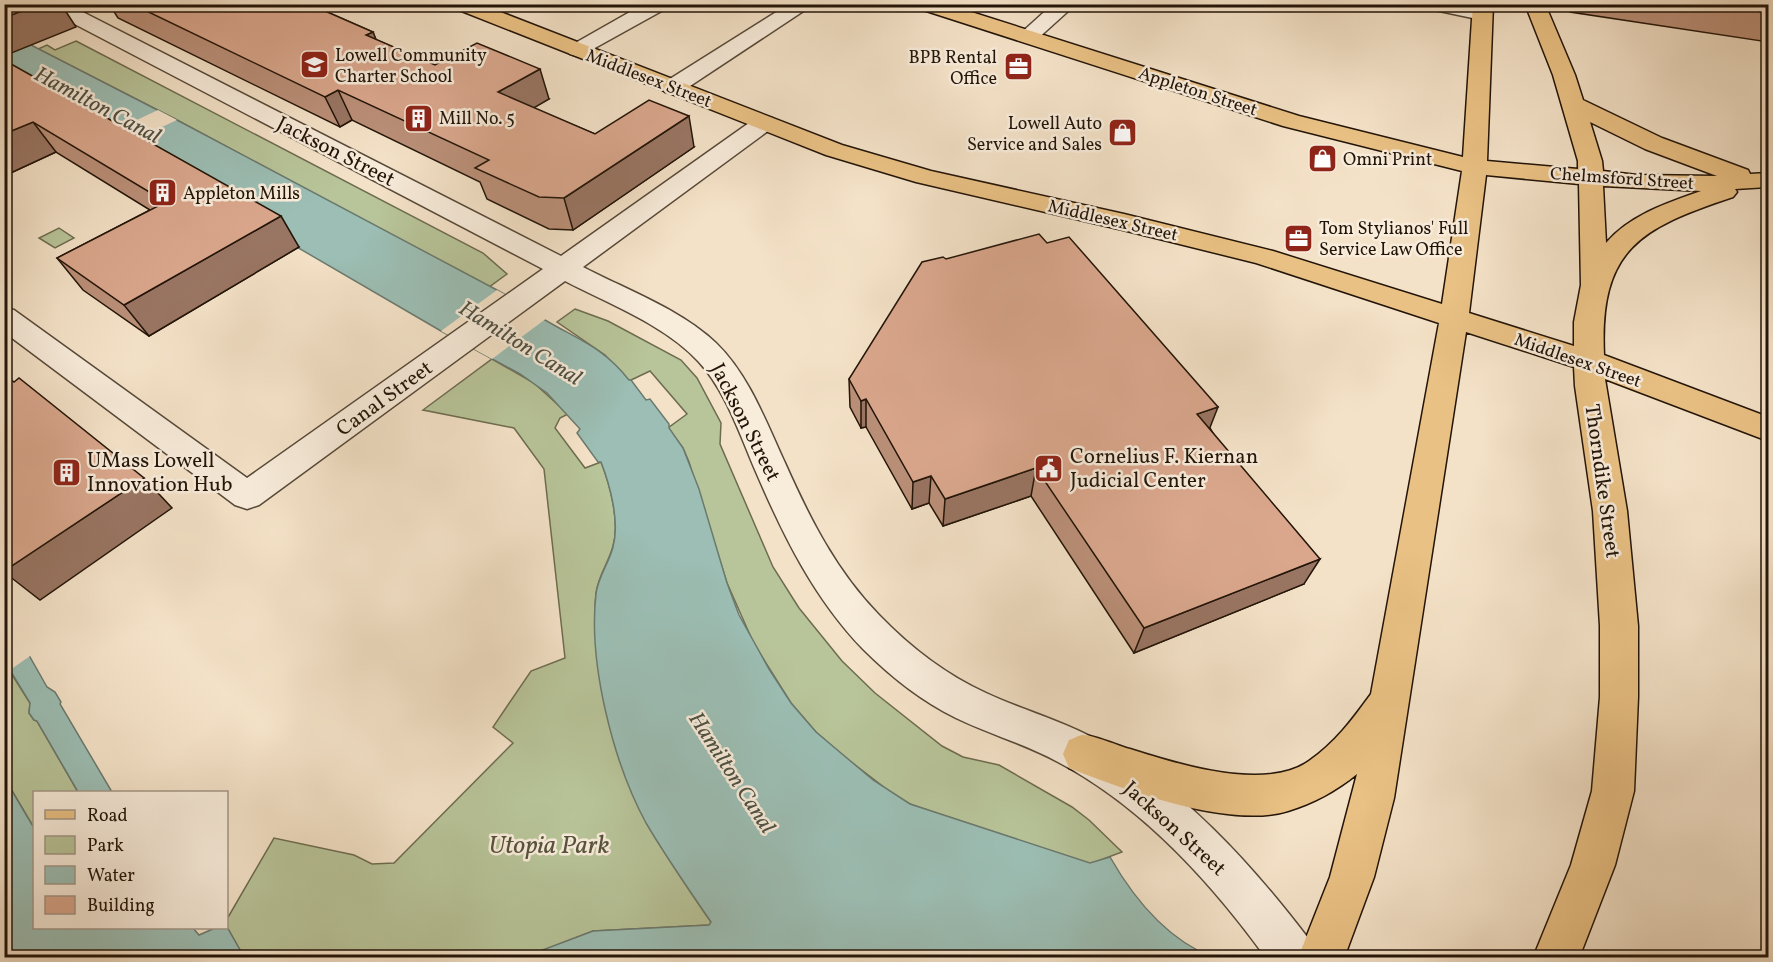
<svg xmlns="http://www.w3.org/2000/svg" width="1773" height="962" font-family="Vollkorn,serif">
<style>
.green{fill:#b8c499;stroke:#6d6c50;stroke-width:1.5}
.water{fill:#9cbeb4;stroke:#6b7a6f;stroke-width:1.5}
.pier{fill:#f4e2c8}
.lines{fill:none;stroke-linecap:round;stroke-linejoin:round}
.minor-casing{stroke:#564838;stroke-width:3}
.major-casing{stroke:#221408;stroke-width:3}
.minor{fill:#f8ecdb;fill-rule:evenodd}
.major{fill:#eac184;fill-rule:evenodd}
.wall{fill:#bb9079;stroke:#221408;stroke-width:1.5}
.shaded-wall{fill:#997563;stroke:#221408;stroke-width:1.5}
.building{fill:#daa78d;stroke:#221408;stroke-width:1.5}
.labels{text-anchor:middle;stroke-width:5;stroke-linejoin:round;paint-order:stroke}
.far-poi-label{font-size:18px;fill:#221408;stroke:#f8ecdb;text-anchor:start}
.far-street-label{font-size:18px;fill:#221408;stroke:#f8ecdb}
.street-label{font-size:21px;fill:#221408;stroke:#f8ecdb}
.poi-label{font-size:21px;fill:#221408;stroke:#f8ecdb;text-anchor:start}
.water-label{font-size:22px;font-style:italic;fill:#4d5044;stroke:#f8ecdb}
.near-park-label{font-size:26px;font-style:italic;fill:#56523b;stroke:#f8ecdb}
</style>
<rect width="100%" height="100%" fill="#f4e2c8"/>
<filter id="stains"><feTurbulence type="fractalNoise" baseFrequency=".00333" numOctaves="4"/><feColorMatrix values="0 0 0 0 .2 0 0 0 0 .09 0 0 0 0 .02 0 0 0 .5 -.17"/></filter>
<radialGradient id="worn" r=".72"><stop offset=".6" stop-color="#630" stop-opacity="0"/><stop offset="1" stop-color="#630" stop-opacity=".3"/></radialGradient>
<g class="green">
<polygon points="76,41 483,253 507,274 489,287 175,119 38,49 47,45 55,50"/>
<polygon points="59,228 74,238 55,248 39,238"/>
<polygon points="575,309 608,321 681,360 697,378 721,423 720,444 773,567 799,608 842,661 875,693 942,746 963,757 999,765 1072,807 1089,820 1122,852 1090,864 930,811 910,804 893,794 842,755 816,732 791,703 754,644 727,583 689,462 683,448 668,428 687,414 650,371 629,381 605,355 557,322"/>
<path d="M492,359L534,383L568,414L560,418L555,428L585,468L601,462C610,485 620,522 613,546C609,562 598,576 596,593C593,618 597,646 600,671C613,774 653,838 711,922L710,925L593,931L524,958L244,957L227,927V919L274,838L354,855L372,864L394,863L513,743L493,727L531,671L565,658L544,469L514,428L423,410Z"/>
<polygon points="4,662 30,703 29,713 34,720 37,721 78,792 34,792 34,828 5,779"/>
</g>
<g class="water">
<path d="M5,36L31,45L175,119L497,290C514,299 529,311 545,320C579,340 603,347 629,380H631L646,400L650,399L669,424V428L683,448L699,489L727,583L739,615L769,669L791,703L816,732L873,780L910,804L1090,863L1110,857C1134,899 1167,939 1212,957H524L593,931L709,925L711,922C689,890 666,857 646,823C613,762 588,663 596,594C598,577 609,563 613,547C620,522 610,485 601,462H598L577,433L580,429L547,393L520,374L441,331L5,77Z"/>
<polygon points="4,611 47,687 55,692 61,702 60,704 112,792 78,792 37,721 34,720 29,713 30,703 5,662"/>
<polygon points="5,779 34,828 34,928 193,928 199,935 215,928 227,927 244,957 5,957"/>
</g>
<g class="pier">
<polygon points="158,110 177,120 123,145 105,135"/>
<polygon points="497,290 547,318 492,359 441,331"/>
<polygon points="12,618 33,654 7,672 4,668 5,622"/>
</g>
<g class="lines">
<defs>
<g id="minor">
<path d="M41,4H67L561,256L756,118L764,116L772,118L776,123L772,128L583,267C627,290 680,309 716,343C749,375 766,422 785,463C810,519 836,571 879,615C910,647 946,675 986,693C1022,710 1061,720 1095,739C1183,788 1251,863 1311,942L1318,958H1266C1211,882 1142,806 1058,762C1025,744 989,734 956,718C921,701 890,676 863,649C814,598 784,537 756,472C740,435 726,391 698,361C665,325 607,303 565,281L259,505L247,509L235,505L4,332V308L14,310L247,478L543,269L44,8Z"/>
<polygon points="644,4 670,4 667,8 584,54 577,56 570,54 566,50 570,46"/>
<polygon points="789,4 814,4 681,92 673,94 665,92 662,87 665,82"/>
<polygon points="1053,4 1076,4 1035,41 1028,43 1021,41 1018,37 1021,33"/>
<polygon points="1422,4 1465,4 1489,10 1492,14 1489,18 1482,20 1425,8"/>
</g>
<path id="major" d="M451,4H480L842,145L931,171L1124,214L1273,251L1442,304L1462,171L1283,126L917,8L914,4H946L1299,116L1463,157L1473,4H1493L1487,161L1578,169V161L1553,75L1525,4H1545L1575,75L1583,100L1662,138L1748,170L1750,174L1768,173V187L1735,189L1737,192L1733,197C1640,228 1599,249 1604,355L1768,417V441L1605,379L1627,511L1638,626V697L1634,791L1615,865L1579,958H1533L1571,865L1592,791L1600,697V626L1593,511L1575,386L1574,367L1466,332L1394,798L1374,877L1344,958H1298L1330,877L1357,774C1336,791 1314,803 1288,811C1229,829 1125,790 1069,768L1063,754L1069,740C1073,739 1077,736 1082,735C1091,734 1119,746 1130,749C1177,764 1265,792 1309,761C1335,743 1352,720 1371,694L1439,323L1256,263L1123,230L916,182L826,155L454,8ZM1590,122L1645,149L1717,176L1637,175L1603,171L1602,161ZM1486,175L1579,184L1581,285L1574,322V346L1469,313ZM1603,186L1701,191C1667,203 1630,215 1606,243Z"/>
</defs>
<use href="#minor" class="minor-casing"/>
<use href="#major" class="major-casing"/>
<use href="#minor" class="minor"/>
<use href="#major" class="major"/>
</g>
<g class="wall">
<polygon points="72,4 103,4 86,12"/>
<polygon points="109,4 309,4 373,32 376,40 435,65 549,99 533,108 595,134 694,147 573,230 549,229 487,199 480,182 352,120 340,127 118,18"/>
<polygon points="1146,4 1166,4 1161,9"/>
<polygon points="1569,4 1768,4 1768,42 1570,12"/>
<polygon points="4,60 299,247 149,336 83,290 57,258 150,210 56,152 4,176"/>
<polygon points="946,259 1210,428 1304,584 1134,653 1031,496 943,526 929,503 912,509 866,427 861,428 850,407 849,379"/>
</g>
<g class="shaded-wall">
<polygon points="39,4 61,4 76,27 4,56 4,18"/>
<polygon points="82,4 103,4 86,12"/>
<polygon points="373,32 385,62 366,35"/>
<polygon points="540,69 549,99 508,123 498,92"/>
<polygon points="338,90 352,120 340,127 325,97"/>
<polygon points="689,116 694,147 573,230 564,198"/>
<polygon points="33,122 56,152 4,176 4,134"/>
<polygon points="281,216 299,247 149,336 124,305"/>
<polygon points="866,399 866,427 861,428 861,401"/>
<polygon points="1218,407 1207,435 1197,414"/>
<polygon points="1036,468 1031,496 943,526 945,499"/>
<polygon points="931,476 929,503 912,509 913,482"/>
<polygon points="144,478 172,508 40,600 4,572 4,571"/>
<polygon points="1320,559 1304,584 1134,653 1144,628"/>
</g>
<g class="building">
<polygon points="4,4 40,4 4,18"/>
<polygon points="132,4 309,4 373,32 366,35 435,65 477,43 540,69 498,92 595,134 649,100 689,116 564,198 539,197 475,168 489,160 338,90 325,97"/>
<polygon points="1713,4 1768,4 1768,13"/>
<polygon points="4,60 281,216 124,305 57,258 166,202 33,122 4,134"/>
<polygon points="1039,234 1047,243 1069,237 1218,407 1197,414 1320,559 1144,628 1036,468 945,499 931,476 913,482 866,399 861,401 849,379 922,262 943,257 946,259"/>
<polygon points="4,374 14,382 19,378 144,478 4,571"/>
</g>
<defs>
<symbol id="school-square" viewBox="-11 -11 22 22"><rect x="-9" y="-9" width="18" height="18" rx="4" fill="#8f2418" stroke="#f8ecdb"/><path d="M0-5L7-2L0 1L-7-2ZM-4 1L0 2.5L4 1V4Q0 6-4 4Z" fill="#fff"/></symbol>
<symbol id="office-square" viewBox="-11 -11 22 22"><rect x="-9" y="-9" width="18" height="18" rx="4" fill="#8f2418" stroke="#f8ecdb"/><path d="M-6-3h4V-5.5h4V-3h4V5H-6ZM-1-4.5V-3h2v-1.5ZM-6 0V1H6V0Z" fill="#fff"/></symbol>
<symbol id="building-square" viewBox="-11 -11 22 22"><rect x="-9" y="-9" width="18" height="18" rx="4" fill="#8f2418" stroke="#f8ecdb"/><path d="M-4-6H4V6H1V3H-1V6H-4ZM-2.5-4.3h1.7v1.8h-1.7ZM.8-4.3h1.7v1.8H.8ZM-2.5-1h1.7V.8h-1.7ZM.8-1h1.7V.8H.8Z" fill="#fff"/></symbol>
<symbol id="shop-square" viewBox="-11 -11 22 22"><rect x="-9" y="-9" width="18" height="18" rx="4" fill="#8f2418" stroke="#f8ecdb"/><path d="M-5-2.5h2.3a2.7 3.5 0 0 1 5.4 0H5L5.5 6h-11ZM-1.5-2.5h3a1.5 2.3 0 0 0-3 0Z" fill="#fff"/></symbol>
<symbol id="civic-square" viewBox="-11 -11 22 22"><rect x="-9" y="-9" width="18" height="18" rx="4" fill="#8f2418" stroke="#f8ecdb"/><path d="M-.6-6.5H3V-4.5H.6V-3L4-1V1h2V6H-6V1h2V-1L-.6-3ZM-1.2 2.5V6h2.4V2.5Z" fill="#fff"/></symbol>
</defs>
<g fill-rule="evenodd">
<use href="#school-square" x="298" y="48" width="33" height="33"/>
<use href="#office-square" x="1002" y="50" width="33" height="33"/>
<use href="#building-square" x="402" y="102" width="33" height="33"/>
<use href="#shop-square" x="1106" y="116" width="33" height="33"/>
<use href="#shop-square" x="1306" y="142" width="33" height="33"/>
<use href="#building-square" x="146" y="176" width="33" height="33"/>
<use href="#office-square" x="1282" y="222" width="33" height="33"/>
<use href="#civic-square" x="1032" y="452" width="33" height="33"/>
<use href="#building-square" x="50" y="456" width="33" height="33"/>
</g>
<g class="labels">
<g class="far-poi-label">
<text x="335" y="61">Lowell Community<tspan x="335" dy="21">Charter School</tspan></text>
<text x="997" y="63" text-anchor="end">BPB Rental<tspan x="997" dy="21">Office</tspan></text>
<text x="439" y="124">Mill No. 5</text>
<text x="1102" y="129" text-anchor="end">Lowell Auto<tspan x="1102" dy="21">Service and Sales</tspan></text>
<text x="1343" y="165">Omni Print</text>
<text x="183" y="199">Appleton Mills</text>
<text x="1319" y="234">Tom Stylianos' Full<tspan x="1319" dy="21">Service Law Office</tspan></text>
</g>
<g class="far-street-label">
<text transform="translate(649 78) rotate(21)" y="6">Middlesex Street</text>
<text transform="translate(1198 91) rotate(18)" y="6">Appleton Street</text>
<text transform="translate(1622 178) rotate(4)" y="6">Chelmsford Street</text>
<text transform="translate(1113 220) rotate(13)" y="6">Middlesex Street</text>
<text transform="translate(1578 360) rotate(19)" y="6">Middlesex Street</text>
</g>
<g class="street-label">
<text transform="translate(336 151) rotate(27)" y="7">Jackson Street</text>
<text transform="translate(384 398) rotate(-36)" y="7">Canal Street</text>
<text transform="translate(746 422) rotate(63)" y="7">Jackson Street</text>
<text transform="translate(1603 481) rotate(82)" y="7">Thorndike Street</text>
<text transform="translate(1175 828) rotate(42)" y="7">Jackson Street</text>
</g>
<g class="poi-label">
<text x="1070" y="463">Cornelius F. Kiernan<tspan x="1070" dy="24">Judicial Center</tspan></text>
<text x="87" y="467">UMass Lowell<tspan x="87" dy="24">Innovation Hub</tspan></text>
</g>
<g class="water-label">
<text transform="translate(98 104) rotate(28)" y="8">Hamilton Canal</text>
<text transform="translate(521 342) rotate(32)" y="8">Hamilton Canal</text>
<text transform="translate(733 772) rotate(57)" y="8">Hamilton Canal</text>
</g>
<g class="near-park-label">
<text x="549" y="853">Utopia Park</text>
</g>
</g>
<rect width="1773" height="962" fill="none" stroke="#f4e2c8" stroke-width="24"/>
<rect x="6" y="6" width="1761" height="950" fill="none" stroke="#221408" stroke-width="3"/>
<rect x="12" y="12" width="1749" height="938" fill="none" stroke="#221408" stroke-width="1.5"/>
<rect x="33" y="791" width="195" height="138" fill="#f8ecdb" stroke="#a29687" stroke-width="1.5"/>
<rect x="45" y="810" width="30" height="9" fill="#eac184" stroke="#a29687" stroke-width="1.5"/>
<text x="87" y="821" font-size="18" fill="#221408">Road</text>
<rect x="45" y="836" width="30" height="18" fill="#b8c499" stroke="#a29687" stroke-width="1.5"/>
<text x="87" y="851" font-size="18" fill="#221408">Park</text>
<rect x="45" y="866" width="30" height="18" fill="#9cbeb4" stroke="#a29687" stroke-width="1.5"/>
<text x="87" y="881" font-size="18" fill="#221408">Water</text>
<rect x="45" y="896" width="30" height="18" fill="#daa78d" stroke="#a29687" stroke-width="1.5"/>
<text x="87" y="911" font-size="18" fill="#221408">Building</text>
<rect width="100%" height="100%" filter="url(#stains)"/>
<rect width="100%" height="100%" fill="url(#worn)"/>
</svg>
